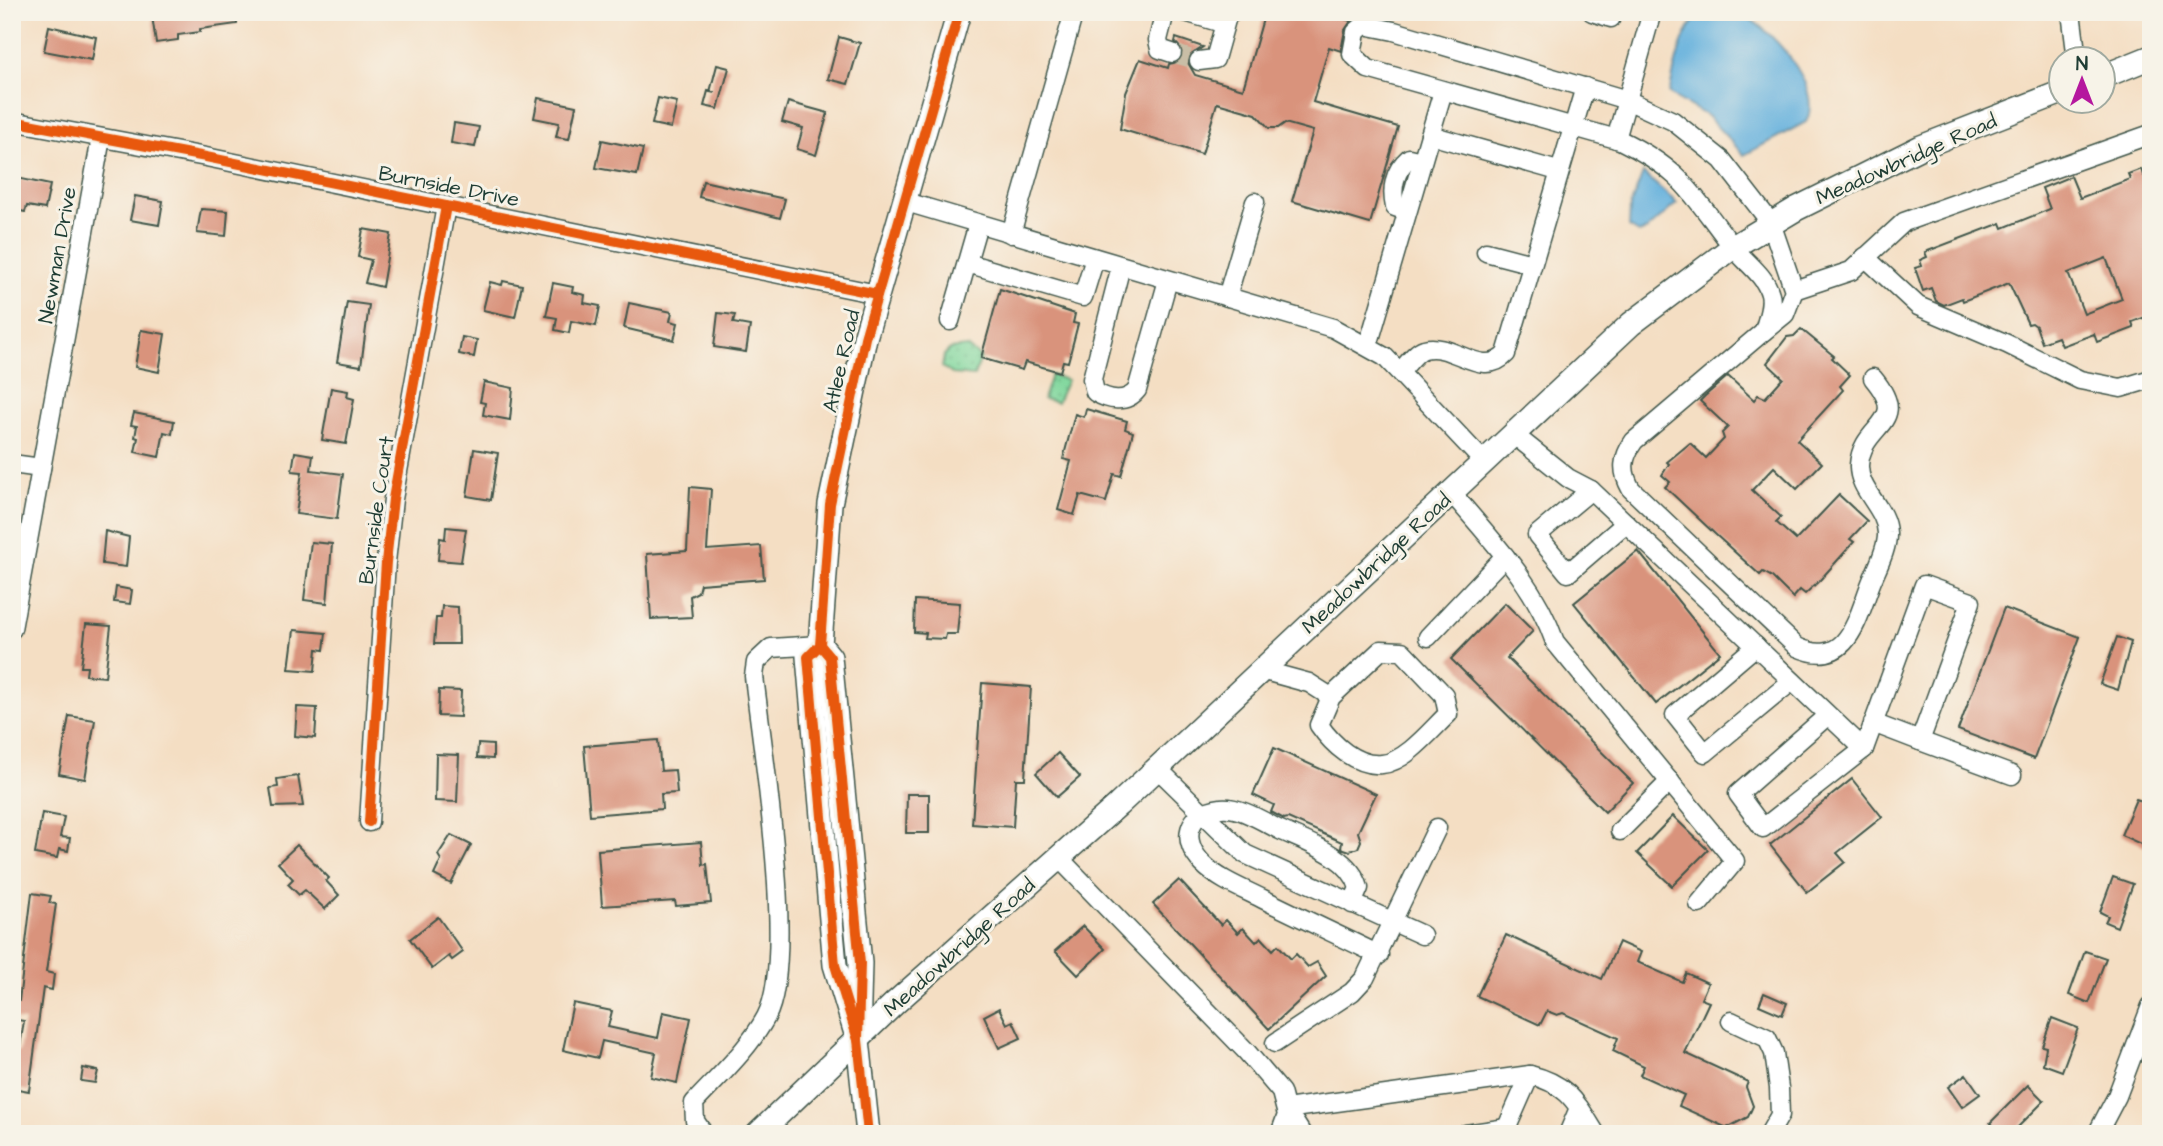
<svg xmlns="http://www.w3.org/2000/svg" width="2163" height="1146" font-family="'Architects Daughter',sans-serif">
<style>
.grass{fill:url(#grass-dots);stroke:#4f8a68;stroke-width:2}
.water{fill:#64b0dd;stroke:#427688;stroke-width:2}
.building{fill:#d9937b;fill-rule:evenodd}
.lines{fill:none;stroke-linecap:round;stroke-linejoin:round}
.minor-tunnel{stroke:#c9bea6;stroke-width:18;stroke-dasharray:18 9;stroke-linecap:butt}
.minor-casing{stroke:#3f5549;stroke-width:21}
.major-casing{stroke:#3f5549;stroke-width:26}
.minor{stroke:#fff;stroke-width:18}
.major{stroke:#fff;stroke-width:23}
.cycleway-casing{stroke:#f7f3e8;stroke-width:15}
.cycleway{stroke:#e8590c;stroke-width:10}
.labels{text-anchor:middle;stroke-width:6;stroke-linejoin:round;paint-order:stroke}
.street-label{font-size:21px;fill:#1f3d34;stroke:#f7f3e8}
</style>
<defs>
<pattern id="grass-dots" width="8" height="8" patternUnits="userSpaceOnUse" patternTransform="scale(1.75)"><rect width="8" height="8" fill="#7fd79c"/><path d="M2 2h.1M6 6h.1" fill="none" stroke="#6db987" stroke-width="1.8" stroke-linecap="round"/></pattern>
</defs>
<rect width="100%" height="100%" fill="#f7f3e8"/>
<filter id="ink" filterUnits="userSpaceOnUse"><feTurbulence type="fractalNoise" baseFrequency=".0143" numOctaves="2"/><feDisplacementMap in="SourceGraphic" scale="14" xChannelSelector="R" yChannelSelector="G"/><feConvolveMatrix kernelMatrix="1 2 1 2 8 2 1 2 1" color-interpolation-filters="sRGB"/></filter>
<filter id="wash" filterUnits="userSpaceOnUse"><feTurbulence type="fractalNoise" baseFrequency=".00686" numOctaves="4" result="noise"/><feDisplacementMap in="SourceGraphic" scale="28" xChannelSelector="R" yChannelSelector="G"/><feGaussianBlur stdDeviation="1.57" result="paint"/><feColorMatrix in="noise" values="0 0 0 0 0 0 0 0 0 0 0 0 0 0 0 0 0 1.4 0 .05"/><feComposite in="paint" operator="in"/></filter>
<g filter="url(#wash)">
<rect width="100%" height="100%" fill="#f4dec3"/>
<g class="grass">
<polygon points="967,347 981,358 974,376 952,374 942,367 944,355 950,349"/>
<polygon points="1051,375 1067,380 1057,402 1043,399"/>
</g>
<g class="water">
<path d="M1737,12C1768,24 1825,86 1806,122L1744,155L1707,116L1669,94C1675,67 1680,32 1701,13Z"/>
<polygon points="1643,173 1677,203 1647,230 1639,233 1629,227 1630,207"/>
</g>
<g id="blocks">
<g class="building">
<polygon points="156,12 236,12 237,24 200,29 200,32 178,35 178,40 156,43 152,16 156,16"/>
<polygon points="1265,12 1339,12 1338,17 1351,21 1345,30 1341,51 1329,47 1313,102 1398,127 1370,224 1292,201 1313,131 1285,123 1278,128 1269,128 1256,114 1217,103 1202,154 1120,129 1126,93 1140,59 1168,68 1169,64 1179,62 1183,51 1175,42 1176,38 1203,47 1188,57 1188,63 1195,75 1243,89"/>
<polygon points="49,26 96,37 92,60 44,51"/>
<polygon points="839,37 860,43 848,84 828,79"/>
<polygon points="717,65 729,68 718,109 704,106 708,91 715,93 710,92"/>
<polygon points="538,98 576,106 569,139 556,137 559,123 534,118"/>
<polygon points="658,98 677,102 671,128 652,124"/>
<polygon points="788,102 828,113 816,155 797,149 803,128 782,122"/>
<polygon points="454,123 479,127 475,147 451,143"/>
<polygon points="602,140 643,149 637,175 596,168"/>
<path d="M2141,169L2143,175L2151,171V315L2132,322L2134,328L2097,342L2094,334L2062,346L2058,337L2042,343L2036,326L2032,323L2028,324L2009,283L1963,301L1962,298L1944,305L1936,301L1931,288L1923,291L1915,268L1922,266L1920,260L1927,257L1925,252L2001,223L2003,228L2050,209L2042,188L2071,176L2080,198L2130,179L2128,174ZM2106,258L2122,299L2084,314L2068,273Z"/>
<polygon points="12,177 50,185 45,209 27,206 25,212 12,209"/>
<polygon points="703,181 785,199 780,218 699,197"/>
<polygon points="135,196 163,201 159,225 130,220"/>
<polygon points="201,209 228,211 226,236 197,233"/>
<polygon points="363,229 391,234 382,287 365,283 371,260 358,257"/>
<polygon points="503,281 522,285 515,317 483,310 490,282 502,285"/>
<polygon points="553,283 573,287 572,292 585,295 584,303 600,306 596,326 571,321 569,333 555,330 557,318 546,316"/>
<polygon points="1000,289 1075,314 1073,323 1078,324 1068,362 1063,361 1060,372 1025,362 1022,370 981,358"/>
<polygon points="347,302 369,305 361,366 337,362"/>
<polygon points="629,303 672,312 670,321 678,323 674,340 624,328"/>
<polygon points="718,313 735,315 733,323 750,326 746,352 714,347"/>
<polygon points="1801,329 1834,356 1832,358 1850,375 1840,386 1843,390 1797,440 1822,463 1797,489 1774,467 1752,490 1781,517 1776,522 1796,540 1839,495 1867,521 1850,539 1854,542 1820,580 1805,594 1800,590 1793,598 1772,577 1763,572 1760,575 1716,535 1665,487 1670,482 1662,475 1669,464 1667,462 1690,443 1706,458 1724,439 1722,433 1728,427 1700,401 1705,396 1728,376 1754,400 1758,395 1765,398 1783,378 1767,363 1787,337 1794,336"/>
<polygon points="141,330 165,334 159,372 135,367"/>
<polygon points="462,337 477,340 474,357 459,354"/>
<polygon points="484,382 513,388 510,420 483,415 485,403 480,402"/>
<polygon points="331,388 348,391 347,397 354,399 346,444 322,440"/>
<polygon points="1086,409 1127,421 1125,429 1133,432 1121,476 1114,474 1106,502 1080,495 1074,515 1058,510 1071,461 1063,459 1075,414 1084,417"/>
<polygon points="134,413 174,421 172,434 164,432 159,457 135,452 138,438 135,437 137,426 131,425"/>
<polygon points="474,449 498,453 491,500 467,496"/>
<polygon points="295,452 313,455 311,470 343,474 337,519 296,514 302,472 292,471"/>
<polygon points="690,487 711,489 707,550 761,546 764,579 700,584 698,592 690,596 692,617 651,619 647,554 687,551"/>
<polygon points="446,527 466,529 461,562 438,560 440,538 445,539"/>
<polygon points="105,531 129,537 126,567 102,564"/>
<polygon points="311,542 332,544 327,603 304,600"/>
<polygon points="1638,551 1720,653 1656,704 1574,603"/>
<polygon points="116,587 132,590 130,604 114,602"/>
<polygon points="915,600 960,603 957,634 946,634 945,639 925,638 926,633 914,632"/>
<polygon points="1505,603 1533,631 1507,658 1633,783 1605,812 1451,659"/>
<polygon points="442,606 458,607 459,644 434,644 436,618 441,618"/>
<polygon points="2004,608 2080,637 2034,759 1958,730"/>
<polygon points="86,624 111,626 105,677 86,675 87,667 81,667"/>
<polygon points="294,630 326,633 324,650 317,649 315,671 289,669"/>
<polygon points="2117,637 2131,642 2118,690 2100,684"/>
<polygon points="982,683 1031,687 1025,779 1016,779 1013,827 972,824"/>
<polygon points="439,690 461,691 460,717 438,716"/>
<polygon points="297,707 317,708 315,738 295,736"/>
<polygon points="69,716 95,720 85,779 59,774"/>
<polygon points="658,740 661,771 675,770 677,793 661,794 662,809 590,815 584,746"/>
<polygon points="478,744 493,745 493,759 477,758"/>
<polygon points="1274,748 1376,794 1358,832 1361,841 1358,848 1350,851 1341,848 1342,842 1288,818 1284,819 1271,812 1274,805 1253,795"/>
<polygon points="1058,753 1080,777 1057,797 1036,773"/>
<polygon points="436,754 459,755 457,802 435,801"/>
<polygon points="298,776 303,806 273,807 270,788 278,787 277,779"/>
<polygon points="1852,779 1882,817 1837,853 1845,862 1807,892 1770,845"/>
<polygon points="907,794 929,794 929,833 906,833"/>
<polygon points="2136,799 2151,804 2151,837 2147,847 2121,835"/>
<polygon points="42,813 64,817 60,837 70,838 68,851 59,849 57,858 35,854"/>
<polygon points="1673,816 1708,850 1672,886 1637,853"/>
<polygon points="451,835 471,845 451,884 434,875 441,860 438,855"/>
<polygon points="701,842 703,865 707,864 711,903 676,906 675,901 602,906 598,850"/>
<polygon points="297,845 329,878 326,881 339,895 325,909 305,890 299,895 288,884 293,879 278,863"/>
<polygon points="2113,877 2133,884 2117,927 2105,922 2108,916 2100,912"/>
<polygon points="1179,880 1221,925 1226,920 1238,933 1243,928 1256,942 1261,937 1273,950 1278,945 1291,959 1296,954 1308,967 1317,962 1326,976 1269,1029 1153,904"/>
<polygon points="32,893 51,896 49,903 56,904 46,972 54,974 52,990 43,988 29,1091 12,1088 12,1051 19,1052 24,1021 12,1019 12,1016 15,1001 19,1001"/>
<polygon points="438,917 463,952 452,960 449,956 432,969 410,939"/>
<polygon points="1083,926 1105,949 1078,975 1055,951"/>
<polygon points="1506,935 1602,979 1619,942 1641,952 1637,962 1682,982 1686,973 1708,983 1701,999 1709,1002 1685,1053 1748,1082 1746,1087 1753,1106 1748,1117 1727,1128 1679,1106 1684,1095 1640,1075 1644,1066 1613,1051 1618,1038 1563,1013 1557,1015 1547,1011 1540,1025 1477,996"/>
<polygon points="2085,951 2106,958 2089,1003 2069,995"/>
<polygon points="1764,993 1787,1003 1782,1015 1759,1005"/>
<polygon points="573,1003 612,1011 608,1027 658,1038 663,1012 691,1018 677,1083 651,1077 656,1053 602,1041 598,1058 563,1050"/>
<polygon points="999,1008 1007,1024 1013,1021 1021,1038 999,1048 984,1016"/>
<polygon points="2052,1018 2078,1028 2062,1071 2043,1064 2046,1047 2042,1046"/>
<polygon points="83,1068 98,1071 95,1083 81,1081"/>
<polygon points="1966,1074 1980,1094 1962,1107 1948,1087"/>
<polygon points="2028,1085 2044,1101 2011,1134 2001,1134 1990,1123"/>
</g>
</g>
</g>
<g filter="url(#ink)">
<use href="#blocks" fill-opacity="0" stroke="#3f5549" stroke-width="2"/>
<g class="lines">
<polyline class="minor-tunnel" points="1172,53 1199,61"/>
<defs>
<g id="minor">
<polyline points="1165,12 1158,40 1160,49 1172,53"/>
<polyline points="1185,12 1222,23 1231,12"/>
<polyline points="1592,12 1611,18 1613,12"/>
<polyline points="2071,12 2077,60"/>
<path d="M1364,25L1394,31L1627,100L1673,121L1722,160L1771,223L1794,290L1785,314L1764,331C1767,320 1773,306 1770,294C1765,275 1745,262 1733,247C1692,195 1684,171 1620,140L1368,69L1352,54L1356,32Z"/>
<polyline points="1199,61 1215,59 1226,20"/>
<polyline points="12,121 206,157 877,294"/>
<polyline points="1430,135 1558,171"/>
<polyline points="1616,139 1652,12"/>
<polyline points="903,201 1333,328 1385,357 1483,461"/>
<path d="M1407,211L1395,207C1391,189 1394,171 1409,158L1422,161"/>
<polyline points="1011,234 1074,12"/>
<polyline points="1486,252 1532,264"/>
<polyline points="1865,257 1918,306 2007,344 2080,380 2121,388 2151,379"/>
<polyline points="967,263 1083,297 1095,258"/>
<path d="M1121,266L1092,379L1095,392C1108,400 1126,404 1137,390L1168,280"/>
<polyline points="1794,290 1851,271 1904,222 2151,134"/>
<polyline points="1227,297 1255,202"/>
<polyline points="950,321 978,224"/>
<path d="M1764,331L1634,441C1622,458 1621,471 1631,489L1797,647C1848,670 1857,619 1871,583C1877,568 1888,548 1887,533C1886,507 1858,491 1859,465C1862,422 1912,425 1873,378"/>
<polyline points="1368,346 1443,91"/>
<path d="M1400,372C1407,365 1415,352 1424,349C1452,341 1482,380 1506,354L1585,87"/>
<polyline points="1513,434 1568,478 1591,490 1864,749 1763,828 1738,794 1828,715"/>
<polyline points="12,464 41,468"/>
<polyline points="1591,490 1537,535 1568,573 1626,523"/>
<path d="M1451,492C1491,540 1534,582 1555,642L1735,861L1699,904"/>
<polyline points="12,629 101,138"/>
<polyline points="1428,637 1505,556"/>
<polyline points="1756,646 1675,715 1705,753 1792,681"/>
<path d="M1261,670L1309,683L1331,697L1319,725C1332,744 1356,767 1382,764C1406,762 1432,729 1448,714L1444,695L1402,651L1381,650L1331,697"/>
<polyline points="1920,741 2012,775"/>
<polyline points="1864,749 1924,585 1971,602 1920,741 1873,723"/>
<polyline points="1157,768 1245,854 1422,935"/>
<polyline points="369,822 386,562 393,499 446,206"/>
<polyline points="1620,831 1670,781"/>
<polyline points="1059,858 1246,1051 1281,1092 1287,1115 1280,1134"/>
<path d="M1352,904L1359,888C1350,856 1308,843 1280,830C1264,822 1240,806 1221,808C1186,812 1180,841 1203,864C1219,880 1243,889 1263,899C1301,918 1340,936 1379,955"/>
<polyline points="1731,1021 1767,1038 1774,1053 1779,1088 1780,1115 1769,1134"/>
<polyline points="1275,1043 1352,992 1365,978 1437,828"/>
<path d="M704,1134L695,1121L694,1103C719,1076 748,1050 766,1017C797,959 762,748 754,676L756,662L771,648L820,645"/>
<path d="M1302,1134L1286,1109L1530,1075C1568,1084 1576,1102 1596,1134"/>
<polyline points="1466,1134 1507,1128"/>
<polyline points="1504,1134 1530,1075"/>
<polyline points="1568,1134 1579,1108"/>
<polyline points="2097,1134 2117,1096 2151,1006"/>
</g>
<g id="major">
<polyline points="2104,76 2151,57"/>
<polyline points="820,645 830,657 860,963 858,1040 868,1134"/>
<polyline points="858,1040 835,965 808,657 820,645 830,504 865,338 959,12"/>
<polyline points="758,1134 895,1003 1118,805 1631,324 1733,247 1796,209 1921,147 2062,92"/>
</g>
</defs>
<use href="#minor" class="minor-casing"/>
<use href="#major" class="major-casing"/>
<use href="#minor" class="minor"/>
<use href="#major" class="major"/>
<defs>
<g id="cycleway">
<polyline points="12,121 206,157 877,294"/>
<polyline points="820,645 830,657 860,963 858,1040 868,1134"/>
<polyline points="369,822 386,562 393,499 446,206"/>
<polyline points="858,1040 835,965 808,657 820,645 830,504 865,338 959,12"/>
</g>
</defs>
<use href="#cycleway" class="cycleway-casing"/>
<use href="#cycleway" class="cycleway"/>
</g>
</g>
<g class="labels">
<g class="street-label">
<text transform="translate(1906 159) rotate(-24)" y="7">Meadowbridge Road</text>
<text transform="translate(449 186) rotate(11)" y="7">Burnside Drive</text>
<text transform="translate(57 255) rotate(-80)" y="7">Newman Drive</text>
<text transform="translate(841 361) rotate(-77)" y="7">Atlee Road</text>
<text transform="translate(376 510) rotate(-82)" y="7">Burnside Court</text>
<text transform="translate(1376 563) rotate(-43)" y="7">Meadowbridge Road</text>
<text transform="translate(959 947) rotate(-42)" y="7">Meadowbridge Road</text>
</g>
</g>
<rect width="2163" height="1146" fill="none" stroke="#f7f3e8" stroke-width="42"/>
<g transform="translate(2082 80)"><circle r="33" fill="#f7f3e8" stroke="#a1aaa0" stroke-width="2"/>
<path d="M0-5L12 26L0 18L-12 26Z" fill="#b5179e"/>
<text y="-10" font-size="19" font-weight="bold" text-anchor="middle" fill="#1f3d34">N</text>
</g>
</svg>
